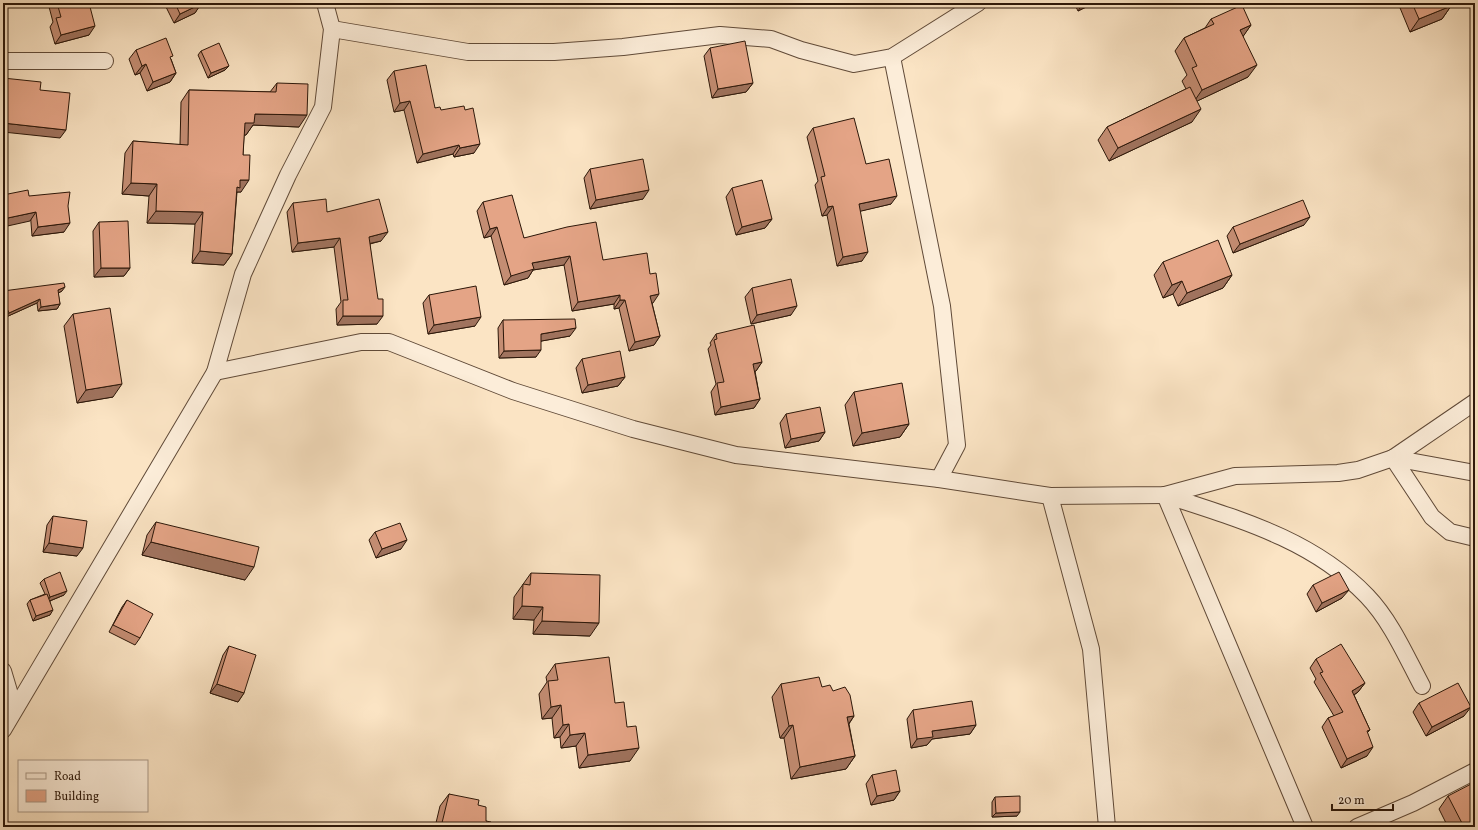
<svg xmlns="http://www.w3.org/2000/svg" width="1478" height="830" font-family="Vollkorn,serif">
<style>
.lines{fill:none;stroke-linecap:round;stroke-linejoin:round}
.street-casing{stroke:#604a38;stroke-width:18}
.street{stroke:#fcedd9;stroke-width:16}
.wall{fill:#c48d73;stroke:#2c1709}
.shaded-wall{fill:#a0735e;stroke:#2c1709}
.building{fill:#e4a486;stroke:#2c1709}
</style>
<rect width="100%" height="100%" fill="#fbe4c4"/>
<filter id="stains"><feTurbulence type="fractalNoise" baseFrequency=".005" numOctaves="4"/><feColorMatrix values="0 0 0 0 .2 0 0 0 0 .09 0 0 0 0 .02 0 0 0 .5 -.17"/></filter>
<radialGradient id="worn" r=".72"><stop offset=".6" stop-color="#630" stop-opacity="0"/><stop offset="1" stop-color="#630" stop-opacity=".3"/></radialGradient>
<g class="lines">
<defs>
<g id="street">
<polyline points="332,29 468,52 554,52 623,47 720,35 771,39 801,50 854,64 892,57 978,3"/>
<polyline points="892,57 942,306 957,445 939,479"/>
<polyline points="3,61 105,61"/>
<polyline points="215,372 361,342 389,342 513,391 633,429 736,455 939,479 1050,496 1165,495 1235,476 1338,473 1358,470 1393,458 1475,402"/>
<polyline points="1393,458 1432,517 1450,532 1475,538"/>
<polyline points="1393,458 1475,473"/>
<polyline points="1165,495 1305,827"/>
<path d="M1165,495C1238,519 1312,539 1367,596C1391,621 1406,656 1422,686"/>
<polyline points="1050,496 1091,649 1107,827"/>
<polyline points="3,671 14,708"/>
<polyline points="3,730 215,372 243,274 288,175 323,107 332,29 325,3"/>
<polyline points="1357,827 1413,803 1475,771"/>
</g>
</defs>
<use href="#street" class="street-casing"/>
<use href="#street" class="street"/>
</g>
<g class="wall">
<polygon points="48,3 89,3 89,35 55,44 50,27 53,22"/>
<polygon points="164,3 201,3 195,13 174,23"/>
<polygon points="1074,3 1094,3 1078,11"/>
<polygon points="1398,3 1450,3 1451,6 1442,19 1410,32"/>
<polygon points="1211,19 1251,25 1243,36 1248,77 1197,101 1192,122 1109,161 1098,140 1107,127 1186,89 1182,81 1187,75 1175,51 1184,38 1205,28"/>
<polygon points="710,48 753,83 746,92 712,98 704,56"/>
<polygon points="136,50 171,59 176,73 170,82 147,91 140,73 135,75 129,59"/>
<polygon points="201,51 225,70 208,78 198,55"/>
<polygon points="394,71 435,108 441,110 474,153 454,157 453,154 417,163 404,110 394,112 387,80"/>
<polygon points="277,83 299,127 253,125 246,135 244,135 241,192 237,192 232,254 224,265 192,263 195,224 147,223 149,196 122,194 125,153 133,141 180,145 181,102 189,90 270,92"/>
<polygon points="813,128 866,164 891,204 860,211 862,261 837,266 827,215 822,216 815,185 818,181 807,137"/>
<polygon points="590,169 643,199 590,209 584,178"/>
<polygon points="732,188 772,219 765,228 736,235 726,197"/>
<polygon points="29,196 64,232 32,236"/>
<polygon points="483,202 524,238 603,260 653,303 652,303 660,336 654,345 629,351 619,308 614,309 614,304 572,311 564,265 533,270 528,278 504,285 491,236 484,238 477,211"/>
<polygon points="293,203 327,212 381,241 370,244 377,324 337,325 336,309 341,302 334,247 292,252 287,212"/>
<polygon points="99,222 130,268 124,276 94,277 93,231"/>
<polygon points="1304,225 1233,253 1227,236 1233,227"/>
<polygon points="1163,262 1232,275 1223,288 1178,306 1173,294 1163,298 1154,275"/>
<polygon points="752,288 791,315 751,324 745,297"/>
<polygon points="3,291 62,291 58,293 60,304 57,309 38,311 37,303 6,317 3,311"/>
<polygon points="429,295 475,326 428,334 423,303"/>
<polygon points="73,314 113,397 77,403 64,326"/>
<polygon points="503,320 570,336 541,341 536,357 499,358 498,328"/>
<polygon points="716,334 762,362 756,371 755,371 760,399 754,408 715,415 711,392 716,384 708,349 711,345 710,343"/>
<polygon points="582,359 625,377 618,386 582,393 576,368"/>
<polygon points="854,392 909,424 900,437 853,446 845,405"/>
<polygon points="786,414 825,432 819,441 785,448 780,423"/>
<polygon points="53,516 77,556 43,552 47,525"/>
<polygon points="156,522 245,580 142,555 147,535"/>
<polygon points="375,532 401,549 376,558 369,540"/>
<polygon points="531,573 590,636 533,634 534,620 513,619 514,597"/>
<polygon points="44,579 64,595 50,601 50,615 33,621 27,604 30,600 45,594 40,583"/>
<polygon points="1313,585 1342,598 1316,612 1307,594"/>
<polygon points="127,600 140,638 135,645 109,632 122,607"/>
<polygon points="229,646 244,693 238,702 210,693 223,655"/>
<polygon points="1316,659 1365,683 1358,692 1354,695 1370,730 1367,733 1367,756 1341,768 1322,727 1328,718 1334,716 1314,682 1316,679 1310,668"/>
<polygon points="555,664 615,703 630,761 579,768 576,746 561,748 560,737 554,738 552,718 542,719 539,694 547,682 546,677"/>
<polygon points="781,684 822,687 854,716 849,724 855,756 846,769 791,779 784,738 780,738 772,697"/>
<polygon points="1419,703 1464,716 1426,736 1413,712"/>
<polygon points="913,710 976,725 970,734 932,739 927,745 911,748 907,719"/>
<polygon points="872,775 900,791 894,800 871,805 866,784"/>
<polygon points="449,794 478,805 489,827 435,827 440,806"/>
<polygon points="1448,796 1475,827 1448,827 1439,809"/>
<polygon points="995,797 1017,816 992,817 992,802"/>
</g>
<g class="shaded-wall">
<polygon points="1083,3 1094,3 1078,11"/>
<polygon points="201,4 195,13 174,23 180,14"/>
<polygon points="1451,6 1442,19 1410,32 1419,19"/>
<polygon points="1251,25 1242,38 1240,30"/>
<polygon points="95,26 89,35 55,44 61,35"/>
<polygon points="146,64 140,73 135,75 142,66"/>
<polygon points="1257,65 1248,77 1193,103 1202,90"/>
<polygon points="229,66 225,70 208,78 211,73"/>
<polygon points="176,73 170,82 147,91 153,82"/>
<polygon points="753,83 746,92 712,98 718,89"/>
<polygon points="410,101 404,110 394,112 400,103"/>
<polygon points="1201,109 1192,122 1109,161 1118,148"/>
<polygon points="255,114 307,115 299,127 253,125 246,135 237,135 245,123"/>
<polygon points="3,123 66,130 60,138 3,132"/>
<polygon points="480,144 474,153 454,157 460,148"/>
<polygon points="459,145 453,154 417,163 423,154"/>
<polygon points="240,180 249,180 241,192 237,192 232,199"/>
<polygon points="131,183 157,184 149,196 122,194"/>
<polygon points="649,190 643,199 590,209 596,200"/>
<polygon points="897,196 891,204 853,213 859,204"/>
<polygon points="833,206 827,215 822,216 828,207"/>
<polygon points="156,211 203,212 195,224 147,223"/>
<polygon points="36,212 30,221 3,227 3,219"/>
<polygon points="1310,217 1304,225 1233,253 1240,244"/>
<polygon points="772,219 765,228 736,235 742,227"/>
<polygon points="70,223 64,232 32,236 38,227"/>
<polygon points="497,227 491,236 484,238 490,229"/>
<polygon points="388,232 381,241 363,245 369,237"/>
<polygon points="340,238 334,247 292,252 298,243"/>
<polygon points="200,251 232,254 224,265 192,263"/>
<polygon points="868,252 862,261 837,266 843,257"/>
<polygon points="570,256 564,265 533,270 528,278 504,285 511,276 532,263"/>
<polygon points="101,268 130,268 124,276 94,277"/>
<polygon points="1232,275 1223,288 1178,306 1187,293"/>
<polygon points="1182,281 1173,294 1163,298 1172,285"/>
<polygon points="65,287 62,291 55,295 58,290"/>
<polygon points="659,294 653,303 644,305 650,296"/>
<polygon points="620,295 614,304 572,311 578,302"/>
<polygon points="40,299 37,303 6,317 9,313"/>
<polygon points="620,300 625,300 619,308 614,309"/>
<polygon points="60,304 57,309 38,311 41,307"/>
<polygon points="797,306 791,315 751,324 757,315"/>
<polygon points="343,316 383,316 377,324 337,325"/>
<polygon points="481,317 475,326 428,334 434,325"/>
<polygon points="576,328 570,336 536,342 541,334"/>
<polygon points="660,336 654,345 629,351 635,342"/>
<polygon points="541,350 536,357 499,358 504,351"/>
<polygon points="762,362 756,371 747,373 753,364"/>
<polygon points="625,377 618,386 582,393 588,385"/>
<polygon points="122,384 113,397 77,403 86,390"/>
<polygon points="760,399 754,408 715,415 721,407"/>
<polygon points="909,424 900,437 853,446 862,433"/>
<polygon points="825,432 819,441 785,448 791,439"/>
<polygon points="407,540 401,549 376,558 382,549"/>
<polygon points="151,542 254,567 245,580 142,555"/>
<polygon points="49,543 83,548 77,556 43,552"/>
<polygon points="1349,590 1342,598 1316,612 1322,603"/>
<polygon points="67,591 64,595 47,602 50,597"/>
<polygon points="522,606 543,607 534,620 513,619"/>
<polygon points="53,610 50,615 33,621 36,616"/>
<polygon points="542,621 599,623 590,636 533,634"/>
<polygon points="1365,683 1358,692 1346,700 1352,691"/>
<polygon points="217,684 244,693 238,702 210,693"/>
<polygon points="561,705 552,718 542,719 551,707"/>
<polygon points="1471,707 1464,716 1426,736 1432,727"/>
<polygon points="854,716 845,729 847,717"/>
<polygon points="569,724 560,737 554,738 563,725"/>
<polygon points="793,725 784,738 780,738 789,726"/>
<polygon points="976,725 970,734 932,739 927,745 911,748 917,739 932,731"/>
<polygon points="585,733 576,746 561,748 570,735"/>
<polygon points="1373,747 1367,756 1341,768 1347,759"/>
<polygon points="639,748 630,761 579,768 588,755"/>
<polygon points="855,756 846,769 791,779 800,767"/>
<polygon points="900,791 894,800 871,805 877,796"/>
<polygon points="1020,812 1017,816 992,817 996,813"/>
</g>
<g class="building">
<polygon points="57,3 89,3 95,26 61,35 56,18 61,17"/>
<polygon points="175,3 201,3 201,4 180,14"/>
<polygon points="1412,3 1450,3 1451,6 1419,19"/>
<polygon points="1242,5 1251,25 1240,30 1257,65 1202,90 1192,68 1197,66 1184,38 1214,24 1211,19"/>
<polygon points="166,38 173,56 170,57 176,73 153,82 146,64 142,66 136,50"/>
<polygon points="745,41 753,83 718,89 710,48"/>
<polygon points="219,43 229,66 211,73 201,51"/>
<polygon points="426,65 435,108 440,107 441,110 464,106 465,110 473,108 480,144 460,148 459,145 423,154 410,101 400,103 394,71"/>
<polygon points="3,78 41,82 40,90 70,93 66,130 3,123"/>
<polygon points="277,83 308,84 307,115 255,114 254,123 245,123 243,155 250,155 249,180 240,180 240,188 237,187 232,254 200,251 203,212 156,211 157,184 131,183 133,141 188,145 189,90 276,92"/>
<polygon points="1190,87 1201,109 1118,148 1107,127"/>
<polygon points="854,118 866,164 889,159 897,196 859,204 868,252 843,257 833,206 828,207 821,177 825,176 813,128"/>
<polygon points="643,159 649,190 596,200 590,169"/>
<polygon points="762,180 772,219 742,227 732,188"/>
<polygon points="28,190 29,196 70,192 68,206 70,223 38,227 36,212 3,219 3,195"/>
<polygon points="512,195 524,238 567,227 596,222 603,260 647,253 650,274 656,273 659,294 650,296 660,336 635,342 625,300 620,300 620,295 578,302 570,256 532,263 534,269 511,276 497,227 490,229 483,202"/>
<polygon points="326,199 327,212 379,199 388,232 369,237 378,299 383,299 383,316 343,316 343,300 348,300 340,238 298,243 293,203"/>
<polygon points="1303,200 1310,217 1240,244 1233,227"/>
<polygon points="128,221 130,268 101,268 99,222"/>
<polygon points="1218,240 1232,275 1187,293 1182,281 1172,285 1163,262"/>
<polygon points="791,279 797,306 757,315 752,288"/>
<polygon points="64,283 65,287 58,290 60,304 41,307 40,299 9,313 3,299 3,291"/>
<polygon points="476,286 481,317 434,325 429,295"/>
<polygon points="110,308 122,384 86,390 73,314"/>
<polygon points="575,319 576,328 541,334 541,350 504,351 503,320"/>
<polygon points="754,325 762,362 753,364 760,399 721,407 717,383 724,382 714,340 717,339 716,334"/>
<polygon points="620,351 625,377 588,385 582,359"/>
<polygon points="902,383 909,424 862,433 854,392"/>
<polygon points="820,407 825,432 791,439 786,414"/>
<polygon points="53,516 87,521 83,548 49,543"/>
<polygon points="156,522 259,547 254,567 151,542"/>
<polygon points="400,523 407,540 382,549 375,532"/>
<polygon points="60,572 67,591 50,597 44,579"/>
<polygon points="1339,572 1349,590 1322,603 1313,585"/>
<polygon points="531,573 600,575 599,623 542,621 543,607 522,606 523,584 530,585"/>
<polygon points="47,594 53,610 36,616 30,600"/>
<polygon points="127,600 153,614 140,638 113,625"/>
<polygon points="1341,644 1365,683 1352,691 1370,730 1367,731 1373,747 1347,759 1328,718 1343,712 1320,673 1323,672 1316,659"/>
<polygon points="229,646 256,655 244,693 217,684"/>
<polygon points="609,657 615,703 624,702 627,727 636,726 639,748 588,755 585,733 570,735 569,724 563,725 561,705 551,707 548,681 558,680 555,664"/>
<polygon points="819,677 822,687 830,685 833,691 845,687 850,695 854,716 847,717 855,756 800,767 793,725 789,726 781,684"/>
<polygon points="1458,683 1471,707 1432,727 1419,703"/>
<polygon points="972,701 976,725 932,731 933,737 917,739 913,710"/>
<polygon points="896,770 900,791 877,796 872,775"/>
<polygon points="1473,783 1475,786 1475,827 1464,827 1448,796"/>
<polygon points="449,794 479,800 478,805 486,807 486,821 491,822 489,827 441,827"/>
<polygon points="1020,796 1020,812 996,813 995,797"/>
</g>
<rect width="1478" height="830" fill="none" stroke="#fbe4c4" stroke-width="16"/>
<rect x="4" y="4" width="1470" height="822" fill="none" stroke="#2c1709" stroke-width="2"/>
<rect x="8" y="8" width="1462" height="814" fill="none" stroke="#2c1709"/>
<rect x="18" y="760" width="130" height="52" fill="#fcedd9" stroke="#a99786"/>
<rect x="26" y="773" width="20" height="6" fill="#fcedd9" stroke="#a99786"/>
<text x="54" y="780" font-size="12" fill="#2c1709">Road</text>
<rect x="26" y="790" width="20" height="12" fill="#e4a486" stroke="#a99786"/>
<text x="54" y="800" font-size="12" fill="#2c1709">Building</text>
<path d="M1332 804v6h61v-6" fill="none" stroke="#2c1709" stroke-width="2"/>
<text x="1338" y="804" font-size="12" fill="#2c1709" stroke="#fcedd9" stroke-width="3" paint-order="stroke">20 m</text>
<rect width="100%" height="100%" filter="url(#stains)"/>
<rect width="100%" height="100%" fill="url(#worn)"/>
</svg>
